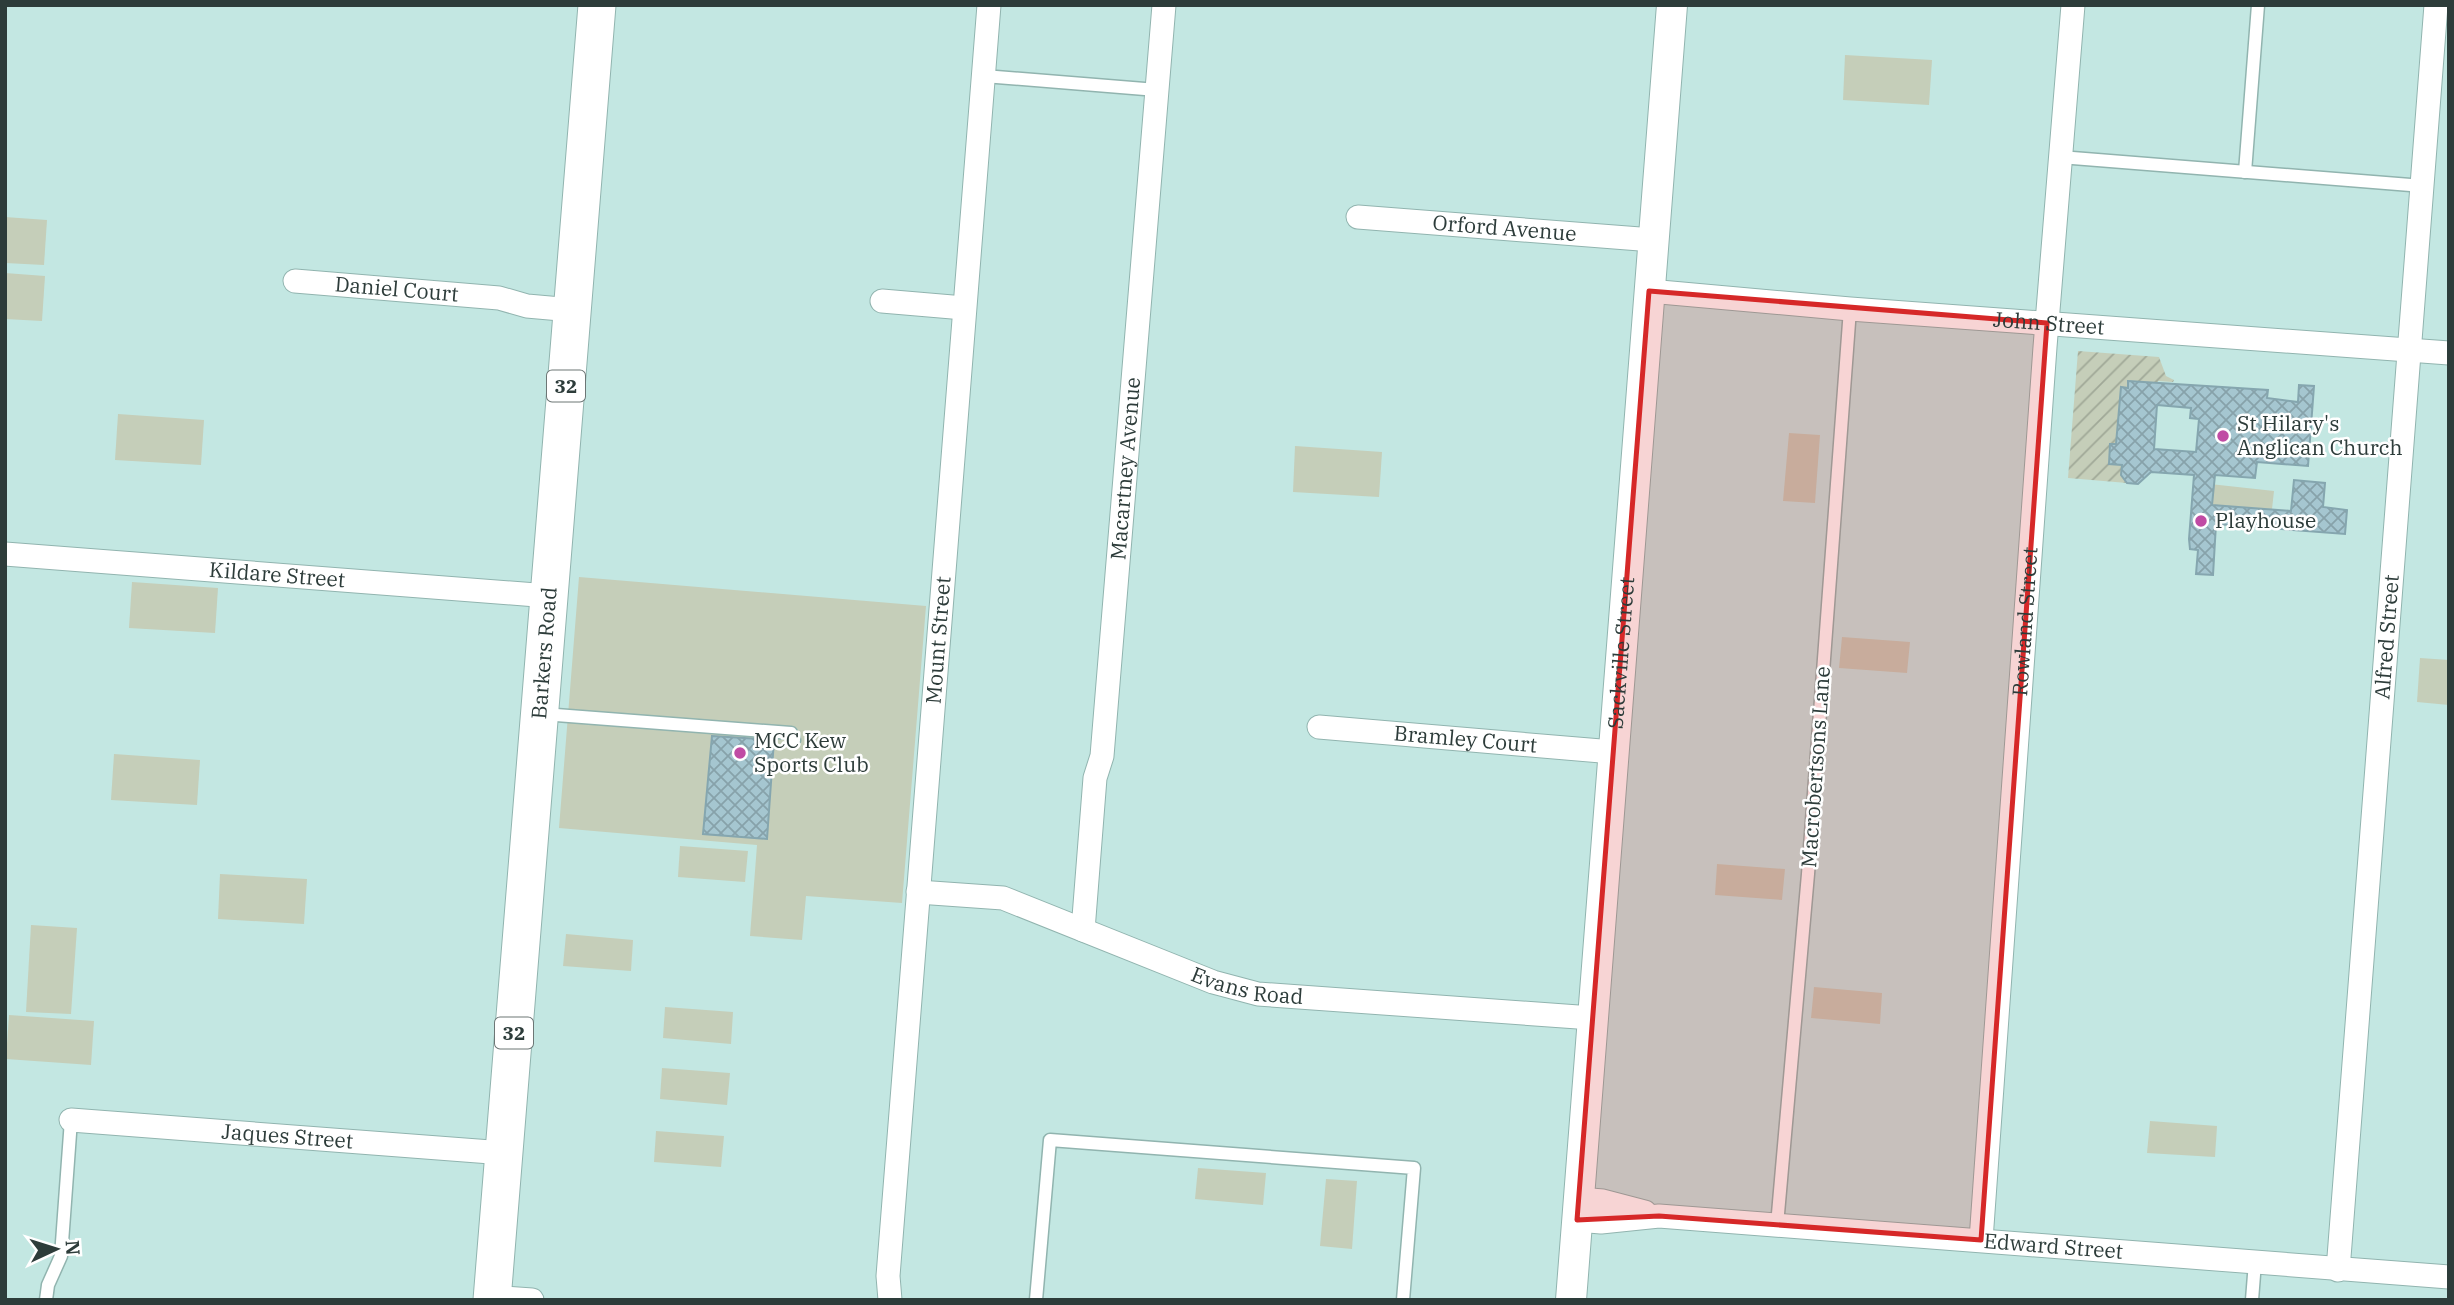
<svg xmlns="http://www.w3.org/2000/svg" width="2454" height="1305" font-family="'IBM Plex Serif',serif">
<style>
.park{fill:#c5ceb9}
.garden{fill:url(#garden-furrows)}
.building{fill:url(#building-cross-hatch);stroke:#85a6af;stroke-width:2;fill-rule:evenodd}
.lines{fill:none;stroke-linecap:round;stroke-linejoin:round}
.service-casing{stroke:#91b4af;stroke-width:15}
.minor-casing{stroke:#91b4af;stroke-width:25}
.tertiary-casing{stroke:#91b4af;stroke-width:32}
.primary-casing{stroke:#91b4af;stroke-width:39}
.service{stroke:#fff;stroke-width:12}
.minor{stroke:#fff;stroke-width:23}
.tertiary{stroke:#fff;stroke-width:30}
.primary{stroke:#fff;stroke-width:37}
.marked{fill:#d62828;fill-opacity:0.2;stroke:#d62828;stroke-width:5;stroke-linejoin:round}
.poi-dot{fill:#c04ba4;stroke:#fff;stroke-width:2.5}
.labels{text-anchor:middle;stroke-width:5;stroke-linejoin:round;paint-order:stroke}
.shield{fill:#fff;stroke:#6c7675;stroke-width:2}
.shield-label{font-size:19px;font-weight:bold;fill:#2d3c3a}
.street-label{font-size:21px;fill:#2d3c3a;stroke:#fff}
.poi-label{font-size:21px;fill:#2d3c3a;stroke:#fff;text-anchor:start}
</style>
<defs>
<pattern id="garden-furrows" width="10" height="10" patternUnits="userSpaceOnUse" patternTransform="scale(1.75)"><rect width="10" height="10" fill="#c5ceb9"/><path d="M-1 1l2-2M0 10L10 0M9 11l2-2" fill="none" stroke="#a0a897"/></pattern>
<pattern id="building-cross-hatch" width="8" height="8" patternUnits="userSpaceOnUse" patternTransform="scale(1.75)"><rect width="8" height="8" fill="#a5c6d0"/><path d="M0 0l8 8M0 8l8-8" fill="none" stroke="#87a2aa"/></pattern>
</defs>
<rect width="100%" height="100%" fill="#c3e7e2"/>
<g class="park">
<polygon points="1845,55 1932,60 1929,105 1843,100"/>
<polygon points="5,217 47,220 44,265 5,263"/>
<polygon points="5,273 45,276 42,321 5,319"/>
<polygon points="118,414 204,420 201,465 115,460"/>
<polygon points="1789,433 1820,435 1815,503 1783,501"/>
<polygon points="1295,446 1382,452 1379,497 1293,492"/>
<polygon points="2210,484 2274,491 2272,509 2231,506 2229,525 2217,524 2214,552 2208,551 2212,503 2192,501 2192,493"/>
<polygon points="579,577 926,606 902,903 806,896 802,940 750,936 757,845 559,828"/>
<polygon points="132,582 218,588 215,633 129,628"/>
<polygon points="1842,637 1910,642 1907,673 1839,668"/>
<polygon points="2420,658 2449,660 2449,705 2417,702"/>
<polygon points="114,754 200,760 197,805 111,800"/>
<polygon points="680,846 748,851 745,882 678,877"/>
<polygon points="1717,864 1785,869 1782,900 1715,895"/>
<polygon points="220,874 307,879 304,924 218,919"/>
<polygon points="31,925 77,928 71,1014 26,1012"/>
<polygon points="566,934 633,940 631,971 563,966"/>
<polygon points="1814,987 1882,993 1880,1024 1811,1018"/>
<polygon points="665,1007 733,1012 731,1044 663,1038"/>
<polygon points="9,1015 94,1021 91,1065 6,1059"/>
<polygon points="662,1068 730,1073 727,1105 660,1099"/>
<polygon points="2150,1121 2217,1126 2215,1157 2147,1153"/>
<polygon points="656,1131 724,1136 721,1167 654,1162"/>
<polygon points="1198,1168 1266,1173 1263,1205 1195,1199"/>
<polygon points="1326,1179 1357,1181 1352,1249 1320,1246"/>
</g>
<polygon class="garden" points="2078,351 2159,357 2166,376 2174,380 2173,382 2158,381 2158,383 2128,381 2128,388 2121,388 2116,444 2110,444 2109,463 2122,465 2121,475 2127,483 2068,478"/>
<g class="building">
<path d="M2128,381L2268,390L2267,398L2298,402L2299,385L2314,386L2308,466L2257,462L2255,478L2215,475L2212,505L2291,511L2294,480L2325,483L2323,507L2347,510L2345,534L2216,524L2213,575L2196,574L2198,550L2190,549L2189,539L2194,475L2151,472L2138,484L2127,483L2121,475L2122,465L2109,464L2110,444H2116L2121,387L2128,388ZM2157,405L2191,408L2190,418L2199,419L2196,452L2154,449Z"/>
<polygon points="712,736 774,740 767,839 703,834"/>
</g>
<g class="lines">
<defs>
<g id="service">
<polyline points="984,76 1157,90"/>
<polyline points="2060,157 2423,186"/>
<polyline points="2245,172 2258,5"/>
<polyline points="543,714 791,733 794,740"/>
<polyline points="1777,1225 1808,874 1850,309"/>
<polyline points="46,1300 48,1285 61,1256 71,1120"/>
<polyline points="1036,1300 1050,1140 1414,1168 1403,1300"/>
<polyline points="2252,1300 2255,1262"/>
</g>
<g id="minor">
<path id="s1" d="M1358,217L1653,240"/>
<path id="s2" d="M295,281L499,298L527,306L572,310"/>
<path id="s3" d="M1649,291L1850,309L2449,353"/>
<polyline points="882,301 964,308"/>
<path id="s4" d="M5,554L549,596"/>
<path id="s5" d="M1319,727L1613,752"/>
<path id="s6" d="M918,892L1003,898L1213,982L1258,994L1592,1018"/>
<path id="s7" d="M1083,930L1095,778L1102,756L1164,5"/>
<path id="s8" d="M71,1120L504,1153"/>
<polyline points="1579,1199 1603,1201 1645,1212"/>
<path id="s9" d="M1577,1220L1601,1222L1659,1216L2449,1277"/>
<path id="s10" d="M1981,1240L2045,347L2073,5"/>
<path id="s11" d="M2338,1270L2436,5"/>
<polyline points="492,1297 532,1300"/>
<path id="s12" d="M890,1300L888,1276L989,5"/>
</g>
<g id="tertiary">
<path id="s13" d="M1571,1300L1672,5"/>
</g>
<g id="primary">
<path id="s14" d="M492,1300L597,5"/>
</g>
</defs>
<use href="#service" class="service-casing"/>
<use href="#minor" class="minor-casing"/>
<use href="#tertiary" class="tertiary-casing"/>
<use href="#primary" class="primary-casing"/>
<use href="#service" class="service"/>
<use href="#minor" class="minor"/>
<use href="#tertiary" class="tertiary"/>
<use href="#primary" class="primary"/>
</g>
<path class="marked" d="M1649,291L2047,323L1981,1240L1659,1216L1577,1220Z"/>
<g class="poi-dot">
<circle cx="2223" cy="436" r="7"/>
<circle cx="2201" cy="521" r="7"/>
<circle cx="740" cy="753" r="7"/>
</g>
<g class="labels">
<g class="shield">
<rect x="547" y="370.5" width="38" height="31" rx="5"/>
<rect x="495" y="1017.5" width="38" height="31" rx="5"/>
</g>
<g class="shield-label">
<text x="566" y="393">32</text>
<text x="514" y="1040">32</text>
</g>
<g class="street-label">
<text dy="7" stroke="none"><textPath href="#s1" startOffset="147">Orford Avenue</textPath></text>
<text dy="7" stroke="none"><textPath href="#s2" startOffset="102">Daniel Court</textPath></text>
<text dy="7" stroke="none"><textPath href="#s3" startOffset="401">John Street</textPath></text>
<text dy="7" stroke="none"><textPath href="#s7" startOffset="464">Macartney Avenue</textPath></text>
<text dy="7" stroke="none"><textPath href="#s4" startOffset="273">Kildare Street</textPath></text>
<text dy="7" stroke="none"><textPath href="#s10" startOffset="620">Rowland Street</textPath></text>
<text dy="7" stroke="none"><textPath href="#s11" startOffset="635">Alfred Street</textPath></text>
<text dy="7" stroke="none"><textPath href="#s12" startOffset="662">Mount Street</textPath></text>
<text dy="7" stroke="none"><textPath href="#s14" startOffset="649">Barkers Road</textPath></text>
<text dy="7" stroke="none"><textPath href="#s13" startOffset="649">Sackville Street</textPath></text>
<text dy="7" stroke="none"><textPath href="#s5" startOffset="147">Bramley Court</textPath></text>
<text transform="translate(1816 767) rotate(-86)" y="7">Macrobertsons Lane</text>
<text dy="7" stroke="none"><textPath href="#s6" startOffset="346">Evans Road</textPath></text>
<text dy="7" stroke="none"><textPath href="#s8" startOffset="217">Jaques Street</textPath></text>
<text dy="7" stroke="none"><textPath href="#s9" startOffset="478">Edward Street</textPath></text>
</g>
<g class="poi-label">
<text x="2237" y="431">St Hilary's<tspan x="2237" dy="24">Anglican Church</tspan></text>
<text x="2215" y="528">Playhouse</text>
<text x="754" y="748">MCC Kew<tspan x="754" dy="24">Sports Club</tspan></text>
</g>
</g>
<rect width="2454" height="1305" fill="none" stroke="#2d3c3a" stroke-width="14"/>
<g transform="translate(56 1249) rotate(86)" stroke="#ffffff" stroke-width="5" paint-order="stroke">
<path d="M0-5L12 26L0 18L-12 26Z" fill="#2d3c3a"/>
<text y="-10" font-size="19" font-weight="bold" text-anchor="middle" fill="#2d3c3a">N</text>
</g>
</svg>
